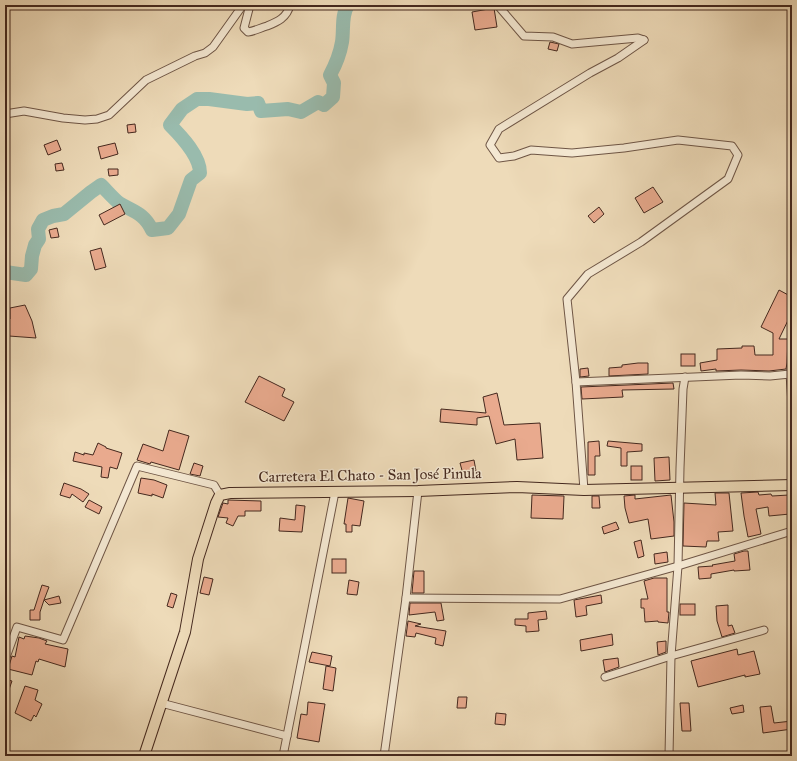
<svg xmlns="http://www.w3.org/2000/svg" width="797" height="761" font-family="'IM FELL Great Primer',serif">
<style>
.lines{fill:none;stroke-linecap:round;stroke-linejoin:round}
.river{stroke:#99bbad;stroke-width:14}
.building{fill:#e9aa8e;stroke:#44281e}
.street-casing{stroke:#6e5545;stroke-width:9}
.primary-casing{stroke:#44281e;stroke-width:12}
.street{stroke:#f4e8d2;stroke-width:7}
.primary{stroke:#eedbb9;stroke-width:10}
.labels{text-anchor:middle;stroke-width:3;stroke-linejoin:round;paint-order:stroke}
.street-label{font-size:15px;fill:#44281e;stroke:#f4e8d2}
</style>
<rect width="100%" height="100%" fill="#eedbb9"/>
<filter id="stains"><feTurbulence type="fractalNoise" baseFrequency=".005" numOctaves="4"/><feColorMatrix values="0 0 0 0 .2 0 0 0 0 .09 0 0 0 0 .02 0 0 0 .5 -.17"/></filter>
<radialGradient id="worn" r=".72"><stop offset=".6" stop-color="#630" stop-opacity="0"/><stop offset="1" stop-color="#630" stop-opacity=".3"/></radialGradient>
<g class="lines">
<path class="river" d="M5,272L26,275L31,269L32,256L35,245L39,239L38,229L43,220L53,216L64,214L91,192L101,185C107,191 113,198 119,203C134,212 144,213 152,230L168,228L179,214L191,180L200,173C200,156 182,137 170,125L182,109L197,99H209L247,104L258,103L261,111L288,109L301,112L318,102L324,105L333,97L334,83L330,75C336,64 340,54 342,42C344,30 341,15 348,5"/>
</g>
<g class="building">
<polygon points="494,8 497,27 475,30 472,12"/>
<polygon points="550,42 559,44 557,51 548,49"/>
<polygon points="135,124 136,132 128,133 127,125"/>
<polygon points="57,140 61,150 48,155 44,145"/>
<polygon points="115,143 118,154 101,159 98,147"/>
<polygon points="62,163 64,170 56,171 55,164"/>
<polygon points="108,169 118,169 118,175 109,176"/>
<polygon points="653,187 663,202 644,213 635,198"/>
<polygon points="120,204 125,214 104,225 99,215"/>
<polygon points="599,207 604,214 594,223 588,216"/>
<polygon points="57,228 59,237 51,238 49,230"/>
<polygon points="101,248 106,267 95,270 90,251"/>
<polygon points="779,290 792,297 792,312 779,339 788,339 787,363 786,369 769,371 741,370 716,371 716,369 701,371 700,363 717,360 717,349 742,348 742,346 754,346 755,355 773,355 773,333 761,327"/>
<polygon points="25,305 32,321 36,338 9,336 9,331 5,331 5,319 10,319 10,308"/>
<rect x="681" y="354" width="14" height="12"/>
<polygon points="638,363 648,363 648,374 609,376 609,368 622,367 622,365"/>
<polygon points="588,368 589,376 580,377 580,369"/>
<polygon points="259,376 285,389 282,396 294,402 284,421 245,402"/>
<polygon points="673,383 674,389 622,390 623,397 582,399 581,387"/>
<polygon points="497,393 504,425 540,423 543,458 517,460 515,439 496,444 489,416 477,418 477,425 440,422 441,409 486,413 483,397"/>
<polygon points="169,430 189,436 179,470 151,462 150,464 137,460 143,444 163,451"/>
<polygon points="599,441 600,456 595,456 595,475 588,475 588,442"/>
<polygon points="608,441 642,444 642,451 627,452 627,466 621,466 621,448 607,446"/>
<polygon points="98,443 106,447 106,448 122,453 117,469 110,467 108,478 101,477 102,467 73,461 75,452 84,455 84,453 93,455"/>
<polygon points="669,457 670,480 655,481 654,458"/>
<polygon points="474,460 476,471 463,474 460,463"/>
<polygon points="194,463 203,466 200,476 190,474"/>
<rect x="631" y="466" width="11" height="14"/>
<polygon points="141,478 154,480 167,485 163,498 152,494 152,496 138,493"/>
<polygon points="64,483 81,489 89,494 83,502 72,494 70,498 60,495"/>
<polygon points="758,492 759,495 771,494 772,496 789,495 790,514 769,516 768,507 756,509 761,534 748,537 744,516 741,493"/>
<polygon points="715,493 729,493 733,531 718,532 719,541 707,541 706,547 683,546 684,503 716,505"/>
<polygon points="532,495 564,496 563,519 531,518"/>
<polygon points="635,495 635,499 671,495 674,522 674,536 651,539 648,519 629,523 625,508 624,496"/>
<polygon points="592,496 599,496 600,508 592,508"/>
<polygon points="348,498 364,501 360,526 352,525 352,532 346,532 346,524 344,524"/>
<polygon points="89,500 102,507 99,514 85,507"/>
<polygon points="228,500 261,501 261,511 245,511 245,516 238,516 233,526 226,523 228,518 218,517 223,503 228,504"/>
<polygon points="296,505 305,506 302,532 279,531 280,518 295,520"/>
<polygon points="616,522 619,529 604,534 602,527"/>
<polygon points="641,540 644,556 638,558 634,542"/>
<polygon points="744,551 748,551 750,570 734,571 734,570 711,574 711,578 699,579 698,567 713,566 712,565 735,561 734,554"/>
<polygon points="667,552 668,562 655,564 654,554"/>
<rect x="332" y="559" width="14" height="14"/>
<polygon points="414,571 424,571 424,593 412,593"/>
<polygon points="204,577 213,579 209,595 200,593"/>
<polygon points="654,578 667,578 667,612 669,612 668,623 658,622 658,621 645,622 644,608 641,608 641,599 648,599 644,581"/>
<polygon points="349,580 359,582 357,595 347,594"/>
<polygon points="42,585 49,587 44,600 59,596 61,603 49,605 44,600 40,612 40,620 30,620 30,610 34,610"/>
<polygon points="171,593 177,595 173,608 167,606"/>
<polygon points="601,595 602,603 586,606 587,615 576,617 574,600"/>
<polygon points="410,603 441,603 444,620 437,621 435,612 409,615"/>
<rect x="680" y="604" width="15" height="11"/>
<polygon points="728,605 728,626 732,625 735,633 722,637 717,621 716,606"/>
<polygon points="546,611 547,619 538,620 539,631 526,632 526,626 515,625 515,619 528,619 528,613"/>
<polygon points="408,621 421,624 415,626 446,631 443,646 435,644 436,638 416,633 415,637 406,636"/>
<polygon points="612,634 613,645 581,651 580,640"/>
<polygon points="25,636 39,638 47,641 45,644 68,649 65,667 39,659 38,662 36,661 32,675 8,669 12,656 15,657 19,637 24,639"/>
<polygon points="666,641 666,652 658,655 657,642"/>
<polygon points="737,649 738,655 754,651 760,674 745,677 745,675 698,687 691,661"/>
<polygon points="312,652 332,656 330,666 309,662"/>
<polygon points="618,658 619,667 605,672 603,660"/>
<polygon points="326,666 336,668 333,691 323,689"/>
<polygon points="5,679 12,681 6,698 5,698"/>
<polygon points="25,686 38,690 35,700 42,704 36,717 34,715 31,721 15,713"/>
<polygon points="458,697 467,697 466,708 457,708"/>
<polygon points="308,702 325,704 319,742 297,738 301,714 307,715"/>
<polygon points="680,703 689,703 691,731 682,731"/>
<polygon points="743,705 744,712 732,714 730,708"/>
<polygon points="771,706 774,723 792,721 792,729 763,733 760,707"/>
<polygon points="496,713 506,714 505,725 495,724"/>
</g>
<g class="lines">
<defs>
<g id="street">
<path d="M250,5L244,28L248,32C255,31 260,28 267,26C277,22 287,18 290,5"/>
<polyline points="499,5 500,8 524,36 553,37 572,44 638,38 644,40"/>
<polyline points="5,114 24,111 63,118 85,120 97,119 109,115 146,80 195,56 205,53 213,47 243,5"/>
<polyline points="792,365 790,374 792,404"/>
<polyline points="576,382 741,375 770,376 790,374"/>
<polyline points="584,490 576,382 567,299 588,274 641,242 728,179 738,155 732,146 678,140 624,148 572,153 531,150 514,156 499,158 490,145 499,129 590,73 618,58 644,40"/>
<polyline points="406,598 560,599 678,566 792,531"/>
<polyline points="5,660 17,627 63,640 137,466 214,485 220,495"/>
<polyline points="605,677 671,656 764,630"/>
<polyline points="161,703 287,736"/>
<polyline points="283,756 335,492"/>
<polyline points="384,756 406,598 418,491"/>
<polyline points="669,756 671,656 678,566 680,468 683,389 685,377"/>
</g>
<polyline id="primary" points="144,756 185,632 198,559 216,503 220,495 230,493 418,491 517,487 584,490 792,485"/>
</defs>
<use href="#street" class="street-casing"/>
<use href="#primary" class="primary-casing"/>
<use href="#street" class="street"/>
<use href="#primary" class="primary"/>
</g>
<g class="labels">
<g class="street-label">
<text transform="translate(370 475) rotate(-1)" y="5">Carretera El Chato - San José Pinula</text>
</g>
</g>
<rect width="797" height="761" fill="none" stroke="#eedbb9" stroke-width="20"/>
<rect x="6" y="6" width="785" height="749" fill="none" stroke="#44281e" stroke-width="2"/>
<rect x="10" y="10" width="777" height="741" fill="none" stroke="#44281e"/>
<rect width="100%" height="100%" filter="url(#stains)"/>
<rect width="100%" height="100%" fill="url(#worn)"/>
</svg>
